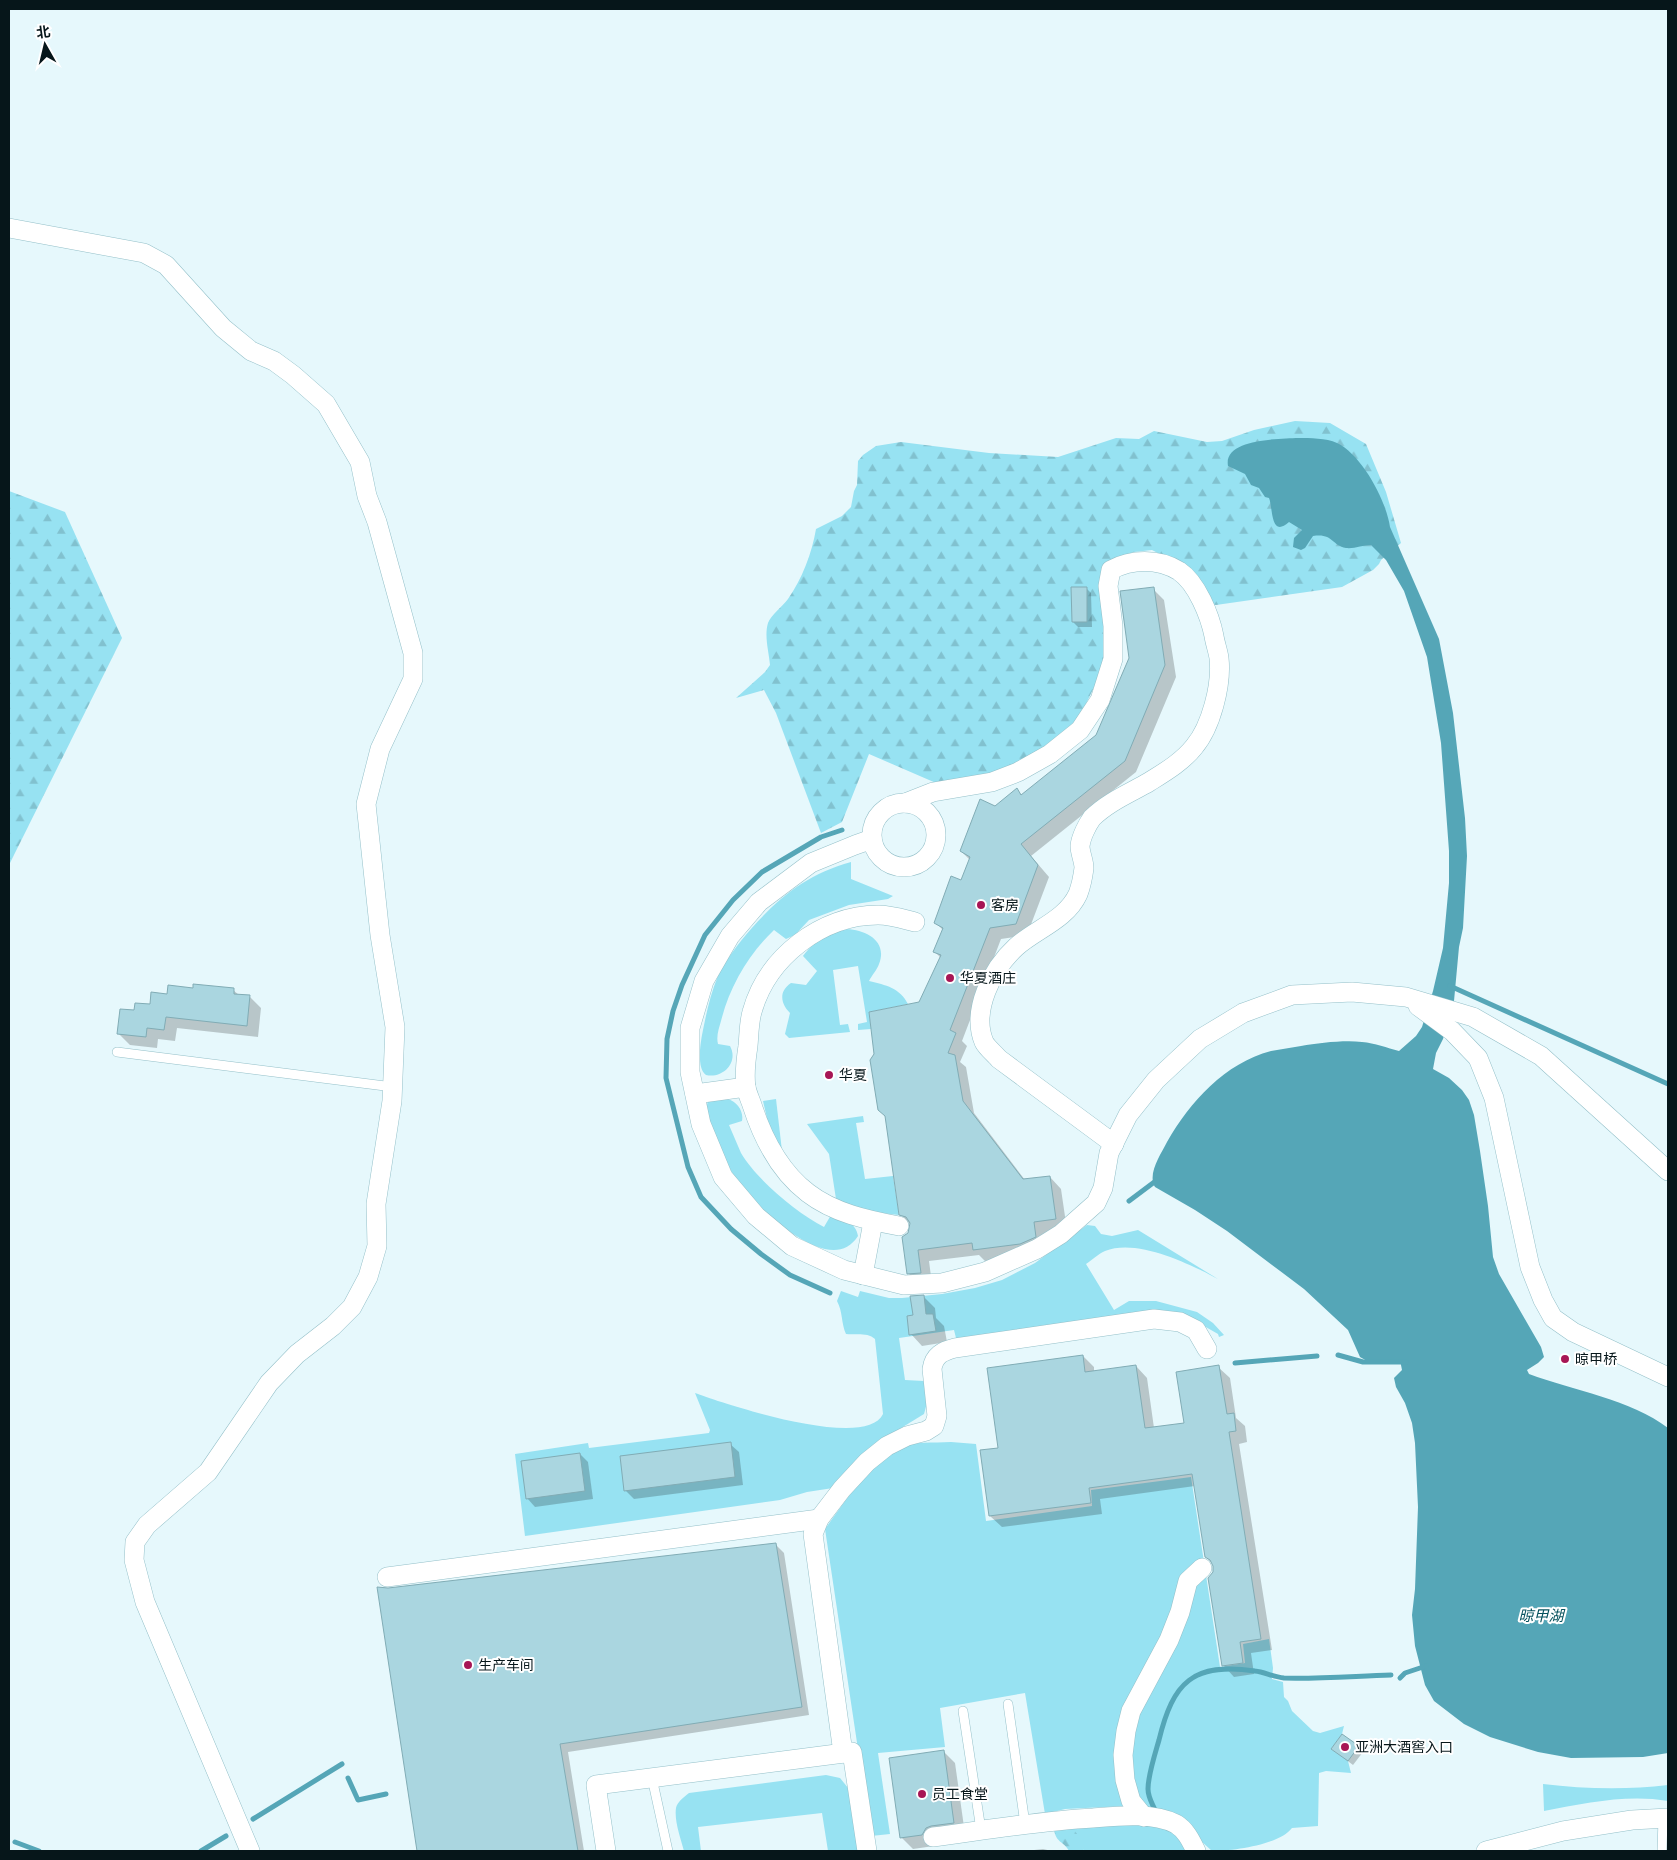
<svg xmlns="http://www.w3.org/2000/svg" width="1677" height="1860" font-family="Literata,'Noto Sans SC',serif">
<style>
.green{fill:#97e2f2}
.forest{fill:url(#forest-firs)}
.water{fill:#55a6b7}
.shadow{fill:#0003}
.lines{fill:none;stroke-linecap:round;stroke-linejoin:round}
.stream{stroke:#55a6b7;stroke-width:5}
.building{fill:#aad6e0;stroke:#81acb5}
.service-casing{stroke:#94c0c9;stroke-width:10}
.minor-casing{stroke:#94c0c9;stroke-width:20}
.service{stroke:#fff;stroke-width:9}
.minor{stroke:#fff;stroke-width:19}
.poi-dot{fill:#a71655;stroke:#fff;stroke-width:2}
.labels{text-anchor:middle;stroke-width:4;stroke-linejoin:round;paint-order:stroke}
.poi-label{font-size:14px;fill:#06161a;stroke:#fff;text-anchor:start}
.water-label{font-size:15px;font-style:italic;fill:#07525e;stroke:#fff}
</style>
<defs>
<pattern id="forest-firs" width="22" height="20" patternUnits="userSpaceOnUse" patternTransform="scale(1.25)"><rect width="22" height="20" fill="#97e2f2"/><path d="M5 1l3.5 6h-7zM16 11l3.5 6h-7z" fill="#81c1cf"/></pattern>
</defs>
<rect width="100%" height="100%" fill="#e6f8fc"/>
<g class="green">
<path d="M851,862V879L893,896L888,899L849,905L809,920L795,935L786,939L774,930C748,955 730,986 721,1021C719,1028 716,1036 718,1044L730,1046C739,1062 723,1079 706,1075C697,1069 700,1046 702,1035C706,1015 710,995 718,976C726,959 739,943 751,929C780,896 808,874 851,862Z"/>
<path d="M847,929C866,930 888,941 879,964C877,970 872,975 869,981C886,985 900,988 908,1004L869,1012L871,1029L858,1030V1024L867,1022L858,966L833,970L840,1025L848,1024L850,1032L789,1038L785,1034L790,1013C780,1003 779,991 791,983L806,985L817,971L803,956C817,938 826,935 847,929Z"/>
<path d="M728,1099C737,1102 744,1111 742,1121L729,1125C733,1134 737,1144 741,1153C757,1180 797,1213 824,1227L831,1215C843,1219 856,1222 858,1236C831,1279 762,1211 743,1188C730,1172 721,1153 714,1134C710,1123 704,1113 708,1101Z"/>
<polygon points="776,1099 782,1151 769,1127 763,1101"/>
<polygon points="863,1116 864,1122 856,1123 865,1179 893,1176 899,1215 863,1211 836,1199 829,1154 807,1124"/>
<path d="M1087,1225L1095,1226L1101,1234L1112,1236L1138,1230L1218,1279C1190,1264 1137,1238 1105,1251C1098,1254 1092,1260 1086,1264L1114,1310L1129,1301H1156L1197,1312L1213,1323L1224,1335L1219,1337L1218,1334L1190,1318L957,1342L954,1330L899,1338L905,1380L924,1381L927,1403L924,1414L875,1444L833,1488L807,1492L780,1500L525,1536L515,1454L588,1443L589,1448L709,1433L710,1430L695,1393C725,1404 866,1451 883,1414L875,1339C868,1332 856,1335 846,1334C841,1323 843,1312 837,1301L841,1291L858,1297L860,1291L889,1298H902L942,1294L975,1288L1002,1280L1035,1263Z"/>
<path d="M951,1442L976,1444L986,1521L1092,1506L1091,1490L1191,1477L1220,1667L1245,1663L1243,1644L1269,1639L1273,1668L1272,1679L1283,1682L1284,1697L1288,1701L1292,1711L1313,1731L1320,1733L1344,1726L1342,1734L1331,1749L1348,1761L1351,1773L1326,1771L1319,1773L1318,1826L1292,1828C1279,1845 1233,1851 1212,1851L1201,1841L1126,1806L1065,1809L1045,1814L1025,1693L940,1708L945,1747L878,1753L890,1834L871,1836L825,1529C841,1507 873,1459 897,1448C914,1441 933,1443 951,1442Z"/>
<path d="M826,1775L840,1778L853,1794L861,1851H828L822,1813L698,1827L701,1851H684C681,1839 674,1821 676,1808C677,1802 684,1797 689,1793Z"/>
<path d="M1543,1784C1584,1789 1627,1790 1668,1785V1801C1628,1794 1585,1803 1544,1811Z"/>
<polygon points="1069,1824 1151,1824 1174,1831 1188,1851 1084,1851"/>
</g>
<g class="forest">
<path d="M1295,421L1330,423L1366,444L1386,492L1401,543L1381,560L1379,564L1373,570L1342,587L1216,605L1211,604L1183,566L1152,550L1134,552L1112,560L1109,641L1101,673L1079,718L1044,748L1022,763L984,777L936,783L869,754L842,822L821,833L776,713L764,690L736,698L765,672L770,665C769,652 764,636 768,623C771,615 782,607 788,599C802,579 812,553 816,529L842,516L851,507L854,491L857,485L858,461L863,455L876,446L901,442L989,453L1058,457L1116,438L1139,439L1154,431L1207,442L1222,441L1254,430Z"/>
<polygon points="9,491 65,512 122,638 9,865"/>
<path d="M1069,1824L1078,1835L1084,1851H1069C1064,1841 1055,1843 1054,1828Z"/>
</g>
<path class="water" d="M1298,438C1310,438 1326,438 1337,443C1362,455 1386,500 1390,527L1439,639L1453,713L1465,818L1467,856L1463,928L1459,947L1454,1001L1443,1039L1436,1053L1433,1069L1449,1078L1462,1090L1469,1100L1474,1115L1480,1151L1488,1206L1493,1257L1499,1274L1541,1347L1544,1357L1538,1363L1527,1370L1529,1374C1572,1390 1632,1400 1668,1428V1753L1643,1757L1571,1758L1538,1752L1490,1737L1464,1724L1434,1701L1425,1685L1415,1646L1412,1615L1415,1589L1418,1507L1415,1443L1412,1423L1405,1403L1396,1387L1394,1378L1402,1370L1400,1360L1367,1361L1360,1357L1348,1330L1304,1289L1227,1231L1195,1210L1155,1187C1147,1174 1161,1154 1167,1142C1190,1102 1225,1063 1271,1051C1281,1049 1291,1048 1301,1046C1319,1043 1344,1040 1362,1042C1375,1043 1387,1048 1399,1051L1416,1036L1422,1027L1433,991L1443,948L1449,883V851L1441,743L1427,657L1404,591L1386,560L1371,545C1363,545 1354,549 1346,548C1331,545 1333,533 1313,536L1305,548L1301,550L1293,547L1294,538L1302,530L1289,522C1270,539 1273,507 1269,498L1265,497L1259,488L1251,485L1245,474L1228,466C1223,438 1281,439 1298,438Z"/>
<g class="shadow">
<polygon points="1086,588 1091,593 1092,627 1078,627 1073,622"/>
<polygon points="1153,589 1164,600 1176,677 1136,772 1031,856 1049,877 1027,935 1001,939 962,1041 967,1046 960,1062 966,1067 974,1113 1025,1180 1050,1177 1061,1189 1067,1230 1044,1233 1046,1248 1032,1255 985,1261 979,1255 929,1261 932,1284 919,1284 908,1273 911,1225 900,1214 920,1003 941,958 934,951 943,930 935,922 962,882 970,860 961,851 995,807 1017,790 1023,796 1097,736 1130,658"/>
<polygon points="194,989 233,990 239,995 250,997 261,1008 258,1037 177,1028 175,1041 158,1039 157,1048 130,1045 119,1034 135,1012 151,1006 168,995"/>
<polygon points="923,1296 935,1308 936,1318 944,1326 947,1342 922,1346 911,1334 914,1316"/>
<polygon points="1083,1356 1094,1367 1094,1372 1136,1366 1147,1378 1154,1428 1185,1424 1218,1367 1230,1378 1236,1418 1245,1426 1247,1442 1239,1444 1272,1650 1251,1653 1254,1674 1234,1677 1223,1665 1213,1564 1206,1557 1195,1486 1100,1499 1102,1514 1002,1527 990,1516 999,1449"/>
<polygon points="730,1444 739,1452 743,1485 634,1499 625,1490"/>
<polygon points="580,1454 588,1462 593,1499 535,1507 527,1498"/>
<polygon points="776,1545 784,1553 809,1715 568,1752 584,1851 419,1851 378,1589 389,1589"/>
<polygon points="1358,1746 1363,1752 1353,1765 1332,1749"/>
<polygon points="944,1752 955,1763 965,1834 934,1846 913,1849 901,1837"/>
<polygon points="1043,1849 1052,1851 1025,1851"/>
</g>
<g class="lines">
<g class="stream">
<polyline points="1450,986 1668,1084"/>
<polyline points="1129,1201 1157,1180"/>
<polyline points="830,1293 790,1275 761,1254 731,1229 701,1197 688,1167 666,1078 667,1039 673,1011 682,985 705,935 733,900 762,872 821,837 842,830"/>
<polyline points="1338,1355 1363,1362 1406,1362"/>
<polyline points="1235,1363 1317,1356"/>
<polyline points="1400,1678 1405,1673 1426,1666"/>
<polyline points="348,1778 358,1800 386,1794"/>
<path d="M1155,1810C1152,1803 1148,1797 1148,1789C1148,1775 1155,1754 1159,1740C1173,1682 1193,1662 1255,1671C1264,1672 1274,1677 1284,1678C1319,1679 1356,1676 1391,1675"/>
<polyline points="253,1819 342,1764"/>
<polyline points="15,1842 39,1851"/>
<polyline points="201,1851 226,1836"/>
</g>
</g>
<g class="building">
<polygon points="1071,587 1087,587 1087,622 1072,622"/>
<polygon points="1154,587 1165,665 1125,761 1021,844 1038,865 1016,924 990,928 950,1030 956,1033 948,1053 955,1055 963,1101 1023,1179 1050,1176 1056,1219 1034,1222 1036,1237 1020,1244 973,1250 972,1243 918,1250 921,1273 907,1274 902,1237 908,1233 910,1223 906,1217 899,1215 885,1116 878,1110 870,1060 874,1054 869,1012 919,1002 941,955 933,952 943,928 934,923 951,876 961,880 970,857 960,851 980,799 995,806 1017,788 1021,795 1096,735 1129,658 1120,591"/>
<polygon points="193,984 234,988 234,994 250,995 247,1026 166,1017 164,1030 147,1028 146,1037 117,1034 120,1009 134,1010 135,1003 150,1004 151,992 167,994 168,985 193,988"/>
<polygon points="924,1295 926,1314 933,1314 936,1331 909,1335 907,1316 913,1315 910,1296"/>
<polygon points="1083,1355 1085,1372 1136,1365 1145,1428 1184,1423 1176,1372 1219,1365 1227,1414 1234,1413 1236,1431 1229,1432 1261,1639 1240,1642 1243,1663 1222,1666 1208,1578 1213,1572 1213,1566 1210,1560 1205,1557 1192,1474 1089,1488 1091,1503 989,1516 980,1450 998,1448 987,1368"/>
<polygon points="731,1442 735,1477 624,1491 620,1456"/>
<polygon points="580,1453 585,1491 526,1499 521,1461"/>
<polygon points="776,1543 802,1707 560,1744 578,1851 417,1851 377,1587 388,1588"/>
<polygon points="1342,1734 1359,1746 1348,1761 1331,1749"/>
<polygon points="944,1750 954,1823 931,1826 926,1828 922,1835 900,1838 889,1758"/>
</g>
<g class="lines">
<defs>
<g id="service">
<polyline points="117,1052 393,1087"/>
<polyline points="1008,1704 1025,1824"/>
<polyline points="963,1711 981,1830"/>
<polyline points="652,1778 668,1851"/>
<polyline points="1662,1851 1663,1818"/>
</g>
<g id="minor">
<polyline points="9,228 144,253 166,265 223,328 251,351 274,361 293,375 326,404 360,462 367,496 377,522 413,653 413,679 380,749 366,804 380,935 395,1027 392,1101 376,1204 377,1246 368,1277 352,1307 333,1326 297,1354 269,1383 208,1472 147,1525 135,1542 134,1560 145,1602 250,1851"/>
<path d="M905,803L933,792L992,782L1018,772L1050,754L1080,730L1100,700L1113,659V626L1108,586L1111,570C1131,559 1158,558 1179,571C1197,583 1210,616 1214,636C1215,643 1218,651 1219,658C1222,685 1211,727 1194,747C1182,762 1165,772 1149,782C1130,793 1108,802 1092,818C1087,825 1081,837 1080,846C1080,853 1084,861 1084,868C1083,876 1081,886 1078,894C1066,920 1036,929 1016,947C992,969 971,1011 984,1042C987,1048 995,1054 999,1059L1114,1144"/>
<circle cx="904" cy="835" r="32"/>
<polyline points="872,839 855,845 811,863 759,902 730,936 704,981 690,1028 690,1072 701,1124 723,1177 756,1216 792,1246 844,1270 904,1285 942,1283 985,1272 1037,1249 1061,1234 1096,1203 1103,1188 1109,1153 1128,1115 1156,1080 1200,1039 1243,1013 1292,995 1352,992 1406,997 1473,1017 1541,1056 1668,1171"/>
<polyline points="1418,1006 1452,1031 1478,1058 1494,1098 1530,1267 1543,1300 1553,1318 1573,1332 1668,1377"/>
<polyline points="695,1094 746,1087"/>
<path d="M899,1226C867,1220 834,1213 808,1193C779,1171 763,1139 752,1105C750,1099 747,1093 746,1087C744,1074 746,1059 748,1046C749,1035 749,1022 752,1012C767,957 822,915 878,915C891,915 903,919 915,922"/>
<polyline points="863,1275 873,1222"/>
<polyline points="387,1577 819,1519"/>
<path d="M843,1753L813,1534L819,1519L842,1489L867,1462L887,1446L907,1436L926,1431L934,1426L937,1416L932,1369C934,1355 943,1351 955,1348L1154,1319L1180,1322L1196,1330L1207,1349"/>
<polyline points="1144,1817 1131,1801 1125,1780 1123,1755 1126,1731 1131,1711 1169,1640 1180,1612 1188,1581 1202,1568"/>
<path d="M933,1837C986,1830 1039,1821 1093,1818C1118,1816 1152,1812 1176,1824C1186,1830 1191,1841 1196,1851"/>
<polyline points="606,1851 596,1785 852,1752 867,1851"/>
<polyline points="1486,1851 1563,1831 1632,1820 1668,1818"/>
</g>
</defs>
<use href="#service" class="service-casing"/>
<use href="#minor" class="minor-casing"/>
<use href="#service" class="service"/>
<use href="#minor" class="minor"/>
</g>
<g class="poi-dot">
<circle cx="981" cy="905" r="5"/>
<circle cx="950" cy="978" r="5"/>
<circle cx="829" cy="1075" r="5"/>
<circle cx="1565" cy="1359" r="5"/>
<circle cx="468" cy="1665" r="5"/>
<circle cx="1345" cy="1747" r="5"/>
<circle cx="922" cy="1794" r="5"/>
</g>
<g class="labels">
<g class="poi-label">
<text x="991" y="910">客房</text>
<text x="960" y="983">华夏酒庄</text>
<text x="839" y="1080">华夏</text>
<text x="1575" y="1364">晾甲桥</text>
<text x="478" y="1670">生产车间</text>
<text x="1355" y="1752">亚洲大酒窖入口</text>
<text x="932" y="1799">员工食堂</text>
</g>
<g class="water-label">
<text x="1541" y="1621">晾甲湖</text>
</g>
</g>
<rect width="1677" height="1860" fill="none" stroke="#06161a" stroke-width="20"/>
<g transform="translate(45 45) rotate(352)" stroke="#ffffff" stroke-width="4" paint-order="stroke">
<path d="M0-4L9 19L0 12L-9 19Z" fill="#06161a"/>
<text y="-8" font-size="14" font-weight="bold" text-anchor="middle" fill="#06161a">北</text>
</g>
</svg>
